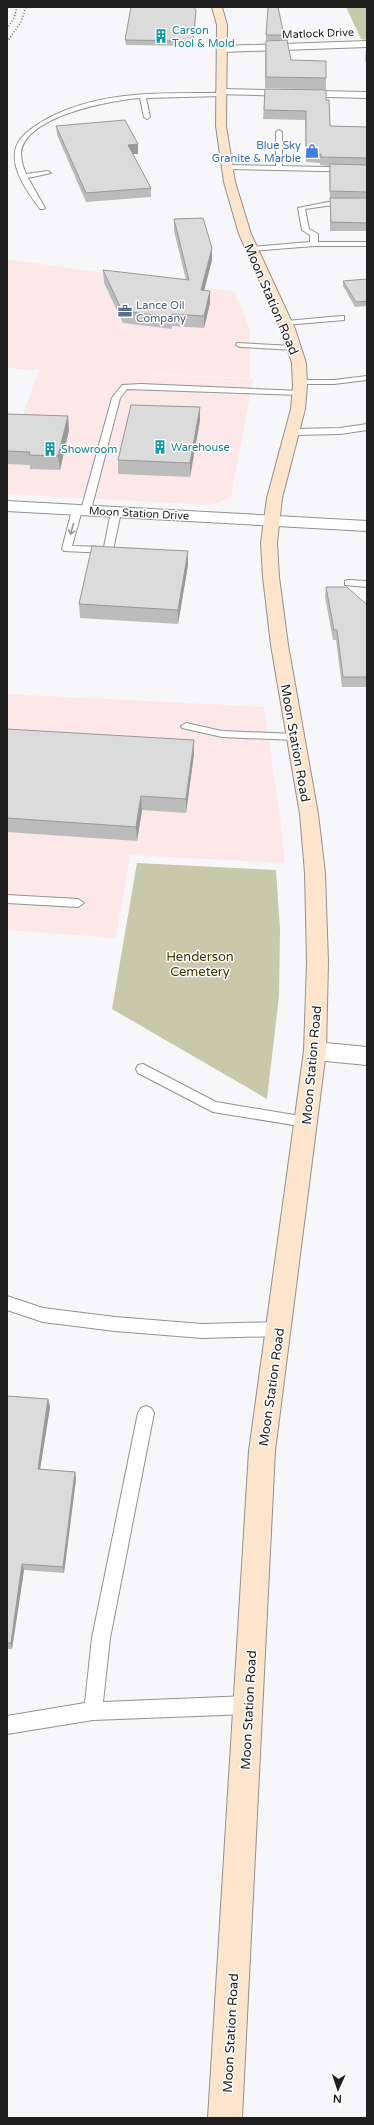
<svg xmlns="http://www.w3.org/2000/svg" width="374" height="2125" font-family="'Varela Round',sans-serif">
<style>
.commercial{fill:#fde8e9}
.green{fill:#c7c9ab}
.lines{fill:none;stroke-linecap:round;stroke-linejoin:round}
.lane-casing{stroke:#929293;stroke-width:2}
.street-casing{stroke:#929293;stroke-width:2}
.secondary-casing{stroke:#929293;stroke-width:2}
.lane{fill:#fff;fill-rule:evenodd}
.street{fill:#fff;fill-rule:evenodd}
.secondary{fill:#fde4cc;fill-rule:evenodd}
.rail{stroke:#676769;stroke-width:1.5;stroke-dasharray:1 2;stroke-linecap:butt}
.wall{fill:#bcbcbd}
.shaded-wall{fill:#99999a}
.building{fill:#dbdbdc;stroke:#99999a}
.oneway{stroke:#9a9a9b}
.labels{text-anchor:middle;stroke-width:3;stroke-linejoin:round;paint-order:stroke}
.far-culture-label{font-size:11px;fill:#0d838f;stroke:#fff;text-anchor:start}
.far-street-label{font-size:11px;fill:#1f1f20;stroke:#fff}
.far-shop-label{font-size:11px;fill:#366cbe;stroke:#fff;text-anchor:end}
.far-service-label{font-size:11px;fill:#4e5e75;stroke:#fff;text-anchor:start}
.street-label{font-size:13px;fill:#1f1f20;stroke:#fff}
.park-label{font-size:13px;fill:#383900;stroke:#fff}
</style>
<rect width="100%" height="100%" fill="#f7f7f9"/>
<g class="commercial">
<polygon points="7,259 235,292 250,330 250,378 81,372 253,379 231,498 210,505 7,494 7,459 39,370 7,368"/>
<polygon points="7,694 264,707 282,831 285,863 130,855 116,938 7,930"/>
</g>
<g class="green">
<polygon points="346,7 367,7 367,40 361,39"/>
<polygon points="137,863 276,870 280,929 279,996 267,1099 112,1009"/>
</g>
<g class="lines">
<defs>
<g id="lane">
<path d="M221,93L223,96L146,98L150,117L147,119L144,117L140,98C112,100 24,116 21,153C21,160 23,167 26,174L48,171L51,173L28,178L45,208L44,209H40C29,194 12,171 15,152C17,137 32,128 43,121C97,90 161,93 221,93Z"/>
<polygon points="279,130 282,132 282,166 367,168 367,172 227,169 224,167 227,165 276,166 276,132"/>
<polygon points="333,201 367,201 367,205 333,205 305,209 309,229 318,234 318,242 367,242 367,246 314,246 251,251 247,249 251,247 310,242 310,235 302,230 298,208"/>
<polygon points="341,316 344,316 344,320 286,325 282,323 286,321"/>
<polygon points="237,343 295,346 299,348 295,350 240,347 236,345"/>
<polygon points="367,376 367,380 334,384 301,384 297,382 301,380 334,380"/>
<polygon points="141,384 301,391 305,393 301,395 127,389 120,398 91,510 86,513 82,510 72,546 104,547 111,512 116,509 121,512 113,550 108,553 64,551 62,549 72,510 77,507 81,510 112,398 122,385"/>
<polygon points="367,424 367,430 340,434 294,435 290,432 294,429 340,428"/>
<polygon points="348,580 367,581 367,587 345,585 345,581"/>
<polygon points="186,723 222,731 296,734 301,737 296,740 222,737 182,728 181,726"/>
<polygon points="7,895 78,899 84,903 78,907 7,903"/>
<polygon points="143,1064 216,1102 306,1117 311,1118 313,1122 311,1126 306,1127 213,1112 138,1073 136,1069 138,1065"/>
<polygon points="7,1296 43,1308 115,1317 202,1324 279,1322 284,1324 286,1329 284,1334 279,1336 202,1338 115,1331 43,1322 7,1310"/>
<polygon points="146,1406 151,1408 154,1413 110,1638 103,1702 248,1696 254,1699 257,1705 254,1711 248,1714 93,1720 7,1734 7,1716 85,1703 92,1638 138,1413 141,1408"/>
</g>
<g id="street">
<polygon points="367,41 367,47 222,52 217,49 222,46"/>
<polygon points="221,89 367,92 367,98 217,94 216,92 217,90"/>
<polygon points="7,501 367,521 367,531 7,511"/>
<polygon points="315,1042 367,1047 367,1065 315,1060 307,1057 304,1051 307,1045"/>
</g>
<polygon id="secondary" points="212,7 222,7 227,25 226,126 235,182 251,234 295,329 306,363 307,386 305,409 282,498 277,543 279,577 288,645 318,814 325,873 328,962 326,1051 275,1451 242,2118 208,2118 249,1451 304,1051 307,962 305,873 300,814 271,645 263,577 261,543 267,498 291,409 293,386 292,363 281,329 239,234 224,182 216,126 217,25"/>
</defs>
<use href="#lane" class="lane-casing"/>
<use href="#street" class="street-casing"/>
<use href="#secondary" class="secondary-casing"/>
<use href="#lane" class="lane"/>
<use href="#street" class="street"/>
<use href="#secondary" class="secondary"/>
<g class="rail">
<polyline points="7,29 14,18 17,7"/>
<polyline points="7,42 21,22 26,7"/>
</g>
</g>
<g class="wall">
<polygon points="268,7 284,35 284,40 291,60 326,78 326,90 265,88 265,52"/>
<polygon points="196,15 193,46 126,45 125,40"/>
<polygon points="366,48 367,48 367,68 365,59"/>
<polygon points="265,89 326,100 330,126 367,127 367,231 330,231 330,200 329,173 330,166 320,165 320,163 306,162 305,120 263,119"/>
<polygon points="56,126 138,154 133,154 151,188 151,197 86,202 57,135"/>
<polygon points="174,219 212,248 212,260 204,290 210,303 204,328 172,326 172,329 123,323 104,283 103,270 186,280 174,231"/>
<polygon points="367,279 367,306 355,307 343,286 343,281"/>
<polygon points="7,414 69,430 60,470 30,469 30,465 7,464"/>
<polygon points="200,420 190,477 118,474 118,460"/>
<polygon points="188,551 188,565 178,624 80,618 79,604"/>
<polygon points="326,587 367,605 367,687 342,687 336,640 333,640 325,597"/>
<polygon points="7,729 194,754 186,813 142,810 137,841 7,832"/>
<polygon points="7,1396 48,1399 50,1407 40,1469 75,1472 76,1479 64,1573 24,1570 12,1649 7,1649"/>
</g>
<g class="shaded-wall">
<polygon points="138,144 138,154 128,154 128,145"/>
<polygon points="212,248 212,260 201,303 201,290"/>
<polygon points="210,291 210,303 204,328 204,316"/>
<polygon points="200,407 200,420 190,477 190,463"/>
<polygon points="68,416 69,430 60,470 58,456"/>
<polygon points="188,551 188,565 178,624 178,610"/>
<polygon points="194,740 194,754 186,813 186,799"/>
<polygon points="141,796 142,810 137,841 136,827"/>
<polygon points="48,1399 50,1407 39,1476 38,1469"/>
<polygon points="75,1472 76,1479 64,1573 63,1567"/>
<polygon points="22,1564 24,1570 12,1649 11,1643"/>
</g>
<g class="building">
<polygon points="131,7 194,7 196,10 193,41 125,40"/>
<polygon points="268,7 278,7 284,35 266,35"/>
<polygon points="287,40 291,60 326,61 326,78 266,77 266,41"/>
<polygon points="265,89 326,90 326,100 329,100 330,126 367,127 367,158 321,157 321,154 306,154 306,111 264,110"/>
<polygon points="125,120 138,144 128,145 151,188 86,193 56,126"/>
<polygon points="330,164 367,165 367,192 330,191"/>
<polygon points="330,198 367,198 367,223 331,222"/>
<polygon points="203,218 212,248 201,290 210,291 204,316 172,314 172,317 122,311 103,270 189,280 174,219"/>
<polygon points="367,279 367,301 356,302 343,281"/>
<polygon points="131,405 200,407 190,463 118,460"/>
<polygon points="7,414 68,416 58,456 29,455 30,452 7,451"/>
<polygon points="92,546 188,551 178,610 79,604"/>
<polygon points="326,587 347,587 367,605 367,677 343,677 337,630 334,630"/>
<polygon points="7,729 194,740 186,799 141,796 136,827 7,818"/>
<polygon points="7,1396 48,1399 38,1469 75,1472 63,1567 22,1564 11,1643 7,1643"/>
</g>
<defs><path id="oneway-shaft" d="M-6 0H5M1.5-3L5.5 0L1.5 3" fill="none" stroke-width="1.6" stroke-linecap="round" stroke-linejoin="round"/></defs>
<use class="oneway" href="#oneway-shaft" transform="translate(72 529) rotate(105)"/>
<defs>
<symbol id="building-bare" viewBox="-9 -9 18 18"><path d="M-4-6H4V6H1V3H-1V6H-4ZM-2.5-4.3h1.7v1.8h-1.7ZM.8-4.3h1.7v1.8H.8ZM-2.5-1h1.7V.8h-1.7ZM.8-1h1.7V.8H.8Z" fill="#0f9aa8" stroke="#fff" stroke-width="2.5" paint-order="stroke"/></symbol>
<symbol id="shop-bare" viewBox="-9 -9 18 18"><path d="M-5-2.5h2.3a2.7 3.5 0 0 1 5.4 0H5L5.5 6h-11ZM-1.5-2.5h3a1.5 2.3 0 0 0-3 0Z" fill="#3f7fe0" stroke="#fff" stroke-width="2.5" paint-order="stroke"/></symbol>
<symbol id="office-bare" viewBox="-9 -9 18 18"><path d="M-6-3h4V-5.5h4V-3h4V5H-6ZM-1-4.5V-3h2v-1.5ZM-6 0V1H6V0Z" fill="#5c6f8a" stroke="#fff" stroke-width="2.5" paint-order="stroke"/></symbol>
</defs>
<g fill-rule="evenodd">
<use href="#building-bare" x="151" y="26" width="20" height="20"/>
<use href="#shop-bare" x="302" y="141" width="20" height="20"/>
<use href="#office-bare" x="115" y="301" width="20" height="20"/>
<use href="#building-bare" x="150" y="437" width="20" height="20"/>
<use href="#building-bare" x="40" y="439" width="20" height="20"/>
</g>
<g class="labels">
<g class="far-culture-label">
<text x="172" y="34">Carson<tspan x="172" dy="13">Tool &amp; Mold</tspan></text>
<text x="171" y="451">Warehouse</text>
<text x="61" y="453">Showroom</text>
</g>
<g class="far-street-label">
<text transform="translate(318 33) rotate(-2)" y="4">Matlock Drive</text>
<text transform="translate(139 513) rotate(3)" y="4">Moon Station Drive</text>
</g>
<g class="far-shop-label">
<text x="301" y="149">Blue Sky<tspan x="301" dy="13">Granite &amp; Marble</tspan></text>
</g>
<g class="far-service-label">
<text x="136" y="309">Lance Oil<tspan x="136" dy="13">Company</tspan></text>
</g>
<g class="street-label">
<text transform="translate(272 299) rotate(67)" y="5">Moon Station Road</text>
<text transform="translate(296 743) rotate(80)" y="5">Moon Station Road</text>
<text transform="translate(311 1065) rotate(-85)" y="5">Moon Station Road</text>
<text transform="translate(271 1387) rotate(-82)" y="5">Moon Station Road</text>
<text transform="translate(248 1710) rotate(-87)" y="5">Moon Station Road</text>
<text transform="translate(230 2033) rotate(-87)" y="5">Moon Station Road</text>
</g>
<g class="park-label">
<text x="200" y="961">Henderson<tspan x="200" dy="15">Cemetery</tspan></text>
</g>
</g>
<rect width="374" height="2125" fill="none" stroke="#1f1f20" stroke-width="16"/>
<g transform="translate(338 2089) rotate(183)" stroke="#ffffff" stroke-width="3" paint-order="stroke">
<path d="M0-3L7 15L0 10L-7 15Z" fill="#1f1f20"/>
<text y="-6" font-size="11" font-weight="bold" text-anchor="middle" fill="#1f1f20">N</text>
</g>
</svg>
